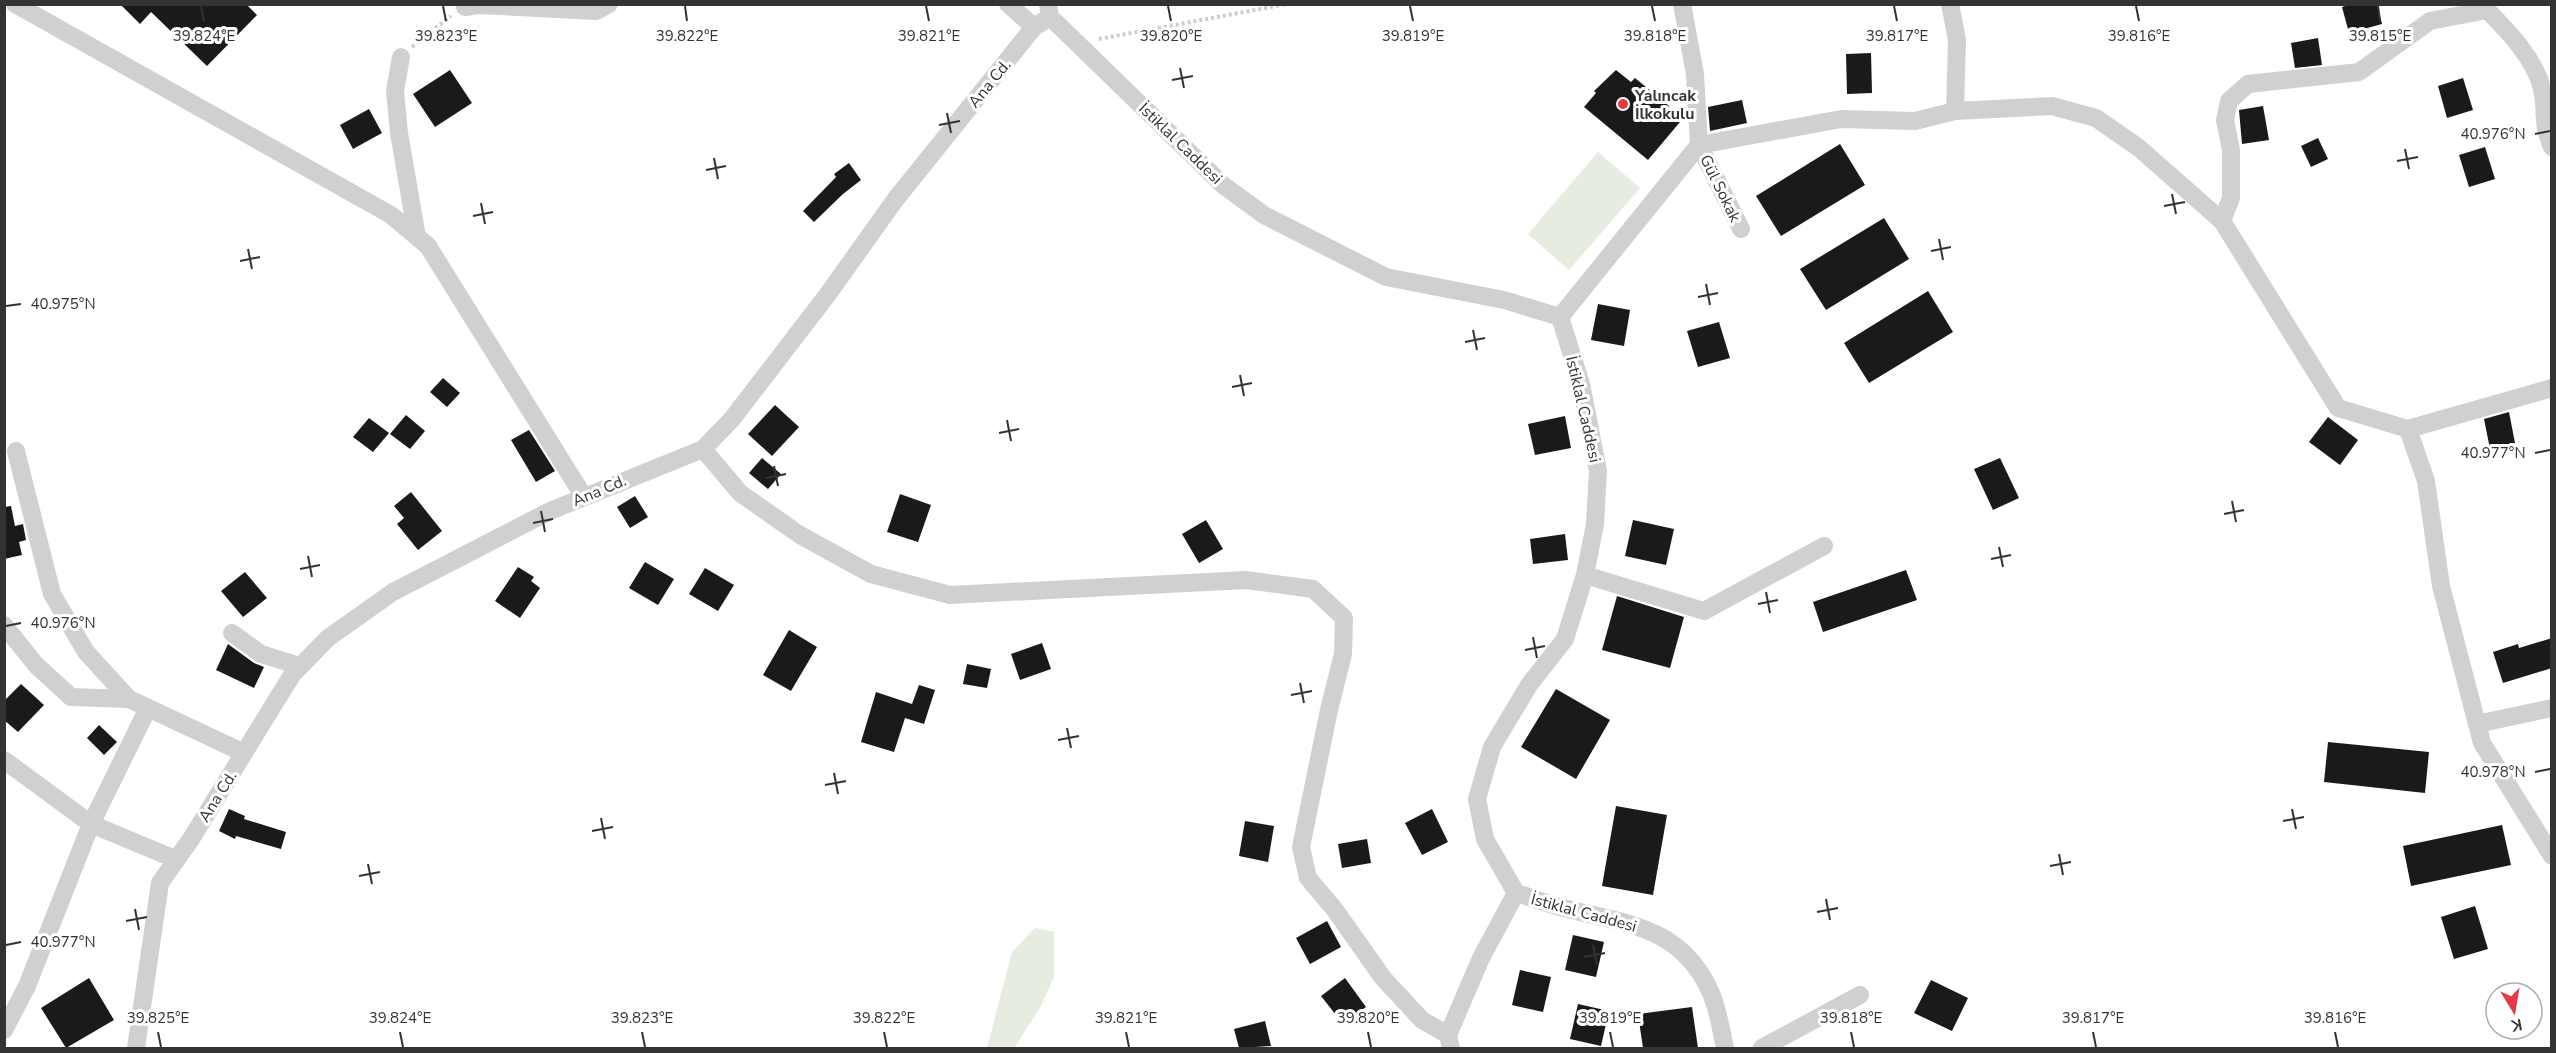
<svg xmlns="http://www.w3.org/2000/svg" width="2556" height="1053" font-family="'Nunito Sans',sans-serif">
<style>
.green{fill:#e6ecdf}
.building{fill:#1a1a1a}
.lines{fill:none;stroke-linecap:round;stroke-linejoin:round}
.path{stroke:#cdcdcd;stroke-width:4;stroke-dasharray:3 3;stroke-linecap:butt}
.street{stroke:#d0d0d0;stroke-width:18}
.ticks{fill:none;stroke:#333;stroke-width:2}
.poi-dot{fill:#e63946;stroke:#fff;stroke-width:2}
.labels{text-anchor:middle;stroke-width:6;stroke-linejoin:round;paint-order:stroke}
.street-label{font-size:16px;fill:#333;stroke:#fff}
.poi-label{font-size:16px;font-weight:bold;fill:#333;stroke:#fff;text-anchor:start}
.ticks-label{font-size:15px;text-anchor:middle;fill:#333;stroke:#fff;stroke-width:6;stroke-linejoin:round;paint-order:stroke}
</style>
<rect width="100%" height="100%" fill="#fff"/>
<g class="green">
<polygon points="1598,152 1640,188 1569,270 1528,234"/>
<polygon points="1035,928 1054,932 1054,977 1040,1008 1014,1048 987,1048 1012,952"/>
</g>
<g class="building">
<polygon points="120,4 246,4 257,15 207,66 151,12 140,24"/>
<polygon points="2351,4 2377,4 2382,24 2349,33 2342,7"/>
<polygon points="2318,38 2322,65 2295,68 2291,43"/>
<polygon points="1871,53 1872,93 1847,94 1846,54"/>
<polygon points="450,70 472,103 435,127 413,94"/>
<polygon points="1616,70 1631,82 1635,78 1669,106 1665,110 1680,122 1648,160 1584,107 1596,93 1594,91"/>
<polygon points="2463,78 2473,110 2447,118 2438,86"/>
<polygon points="1742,100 1747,123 1710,131 1708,107"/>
<polygon points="2263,106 2269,140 2242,144 2239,110"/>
<polygon points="369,109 382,133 353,149 340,125"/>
<polygon points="2318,138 2328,159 2311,167 2301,146"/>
<polygon points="1840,144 1865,185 1781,236 1756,196"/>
<polygon points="2485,147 2495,179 2469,187 2459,155"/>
<polygon points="849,163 861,180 843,194 814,222 803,211 836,177 834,174"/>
<polygon points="1884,218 1909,259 1826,310 1800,269"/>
<polygon points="1928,291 1953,332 1869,383 1844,343"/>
<polygon points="1598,304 1630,310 1624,346 1591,340"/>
<polygon points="1719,322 1730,358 1698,367 1687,331"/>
<polygon points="443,378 460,393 447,407 430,392"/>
<polygon points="775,405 799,427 772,456 748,434"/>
<polygon points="2509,412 2515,443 2490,449 2484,419"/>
<polygon points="406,415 425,431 410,449 390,434"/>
<polygon points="1565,416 1571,448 1535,455 1528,424"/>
<polygon points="2328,417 2358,440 2340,465 2309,442"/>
<polygon points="369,418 389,433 373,452 353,437"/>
<polygon points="529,430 555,471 536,482 511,440"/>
<polygon points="762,458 781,474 768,489 749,473"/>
<polygon points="2000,458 2019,498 1993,510 1974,469"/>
<polygon points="411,492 442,531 418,550 397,524 404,518 394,506"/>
<polygon points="900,494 931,505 918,542 887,532"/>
<polygon points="635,496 648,517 630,528 617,507"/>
<polygon points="11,506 15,526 23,524 26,540 19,542 22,555 4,559 4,507"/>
<polygon points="1206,520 1223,549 1199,563 1182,534"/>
<polygon points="1633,520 1674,529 1666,565 1625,556"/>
<polygon points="1565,534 1568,560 1533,564 1530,539"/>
<polygon points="645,562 674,579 658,605 629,588"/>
<polygon points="518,567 534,577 531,581 540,588 520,618 495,601"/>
<polygon points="705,568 734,585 718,611 689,594"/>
<polygon points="1906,570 1917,600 1823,632 1813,602"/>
<polygon points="245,572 267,598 243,617 221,591"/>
<polygon points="1617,596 1684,617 1670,668 1602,650"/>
<polygon points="789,630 817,647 791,691 763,675"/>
<polygon points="2552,638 2552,668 2503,683 2493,652 2518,644 2519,648"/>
<polygon points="1042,643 1051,669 1020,680 1011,654"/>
<polygon points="228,644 254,663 264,667 254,688 216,670"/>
<polygon points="967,664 991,669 987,688 963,684"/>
<polygon points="21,684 44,705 18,732 4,720 4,701"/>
<polygon points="919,685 935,690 924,724 905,718 894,752 861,742 876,692 912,704"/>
<polygon points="1556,689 1610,720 1576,779 1521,747"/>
<polygon points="99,725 117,742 104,755 87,738"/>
<polygon points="2328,742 2429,752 2425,793 2324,782"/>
<polygon points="1616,806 1667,815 1653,895 1602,886"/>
<polygon points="229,809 245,816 244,819 286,832 281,849 236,836 235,839 219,831"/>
<polygon points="1432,809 1448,842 1422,855 1405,823"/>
<polygon points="1245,821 1274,826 1268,862 1239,856"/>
<polygon points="2502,825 2511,865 2411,886 2403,846"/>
<polygon points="1367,839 1371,863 1342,868 1338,844"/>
<polygon points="2475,906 2488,949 2454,959 2441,917"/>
<polygon points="1327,921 1341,947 1310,964 1296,938"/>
<polygon points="1573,935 1604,942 1596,977 1565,970"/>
<polygon points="1520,970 1551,977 1543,1012 1512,1005"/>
<polygon points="89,978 114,1020 66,1048 41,1008"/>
<polygon points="1345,978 1366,1007 1343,1024 1321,996"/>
<polygon points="1931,980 1968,998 1952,1031 1914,1013"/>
<polygon points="1578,1004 1609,1011 1601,1046 1570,1039"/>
<polygon points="1692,1007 1698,1048 1643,1048 1638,1014"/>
<polygon points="1265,1021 1271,1046 1239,1048 1234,1029"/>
</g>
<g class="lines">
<g class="path">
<polyline points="1099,39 1287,4"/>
<polyline points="412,47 451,16"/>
</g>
<g class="street">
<polyline points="15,4 391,215 428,246 584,497"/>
<polyline points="1008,4 1034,27"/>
<path d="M1048,4L1050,17L1077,43L1223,185L1264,215L1386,277L1504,300L1560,317L1581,384L1598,471L1595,524L1585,575L1565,639L1529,685L1492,747L1477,799L1485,839L1516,893C1532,898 1548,904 1564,908C1624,924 1680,925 1710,991C1718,1008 1721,1030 1725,1048"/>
<polyline points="1682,4 1695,74 1699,145 1741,229"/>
<polyline points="1950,4 1957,40 1955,111"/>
<polyline points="465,7 479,5 596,11 609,4"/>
<polyline points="401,57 395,91 399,133 417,237"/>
<path d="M2222,221L2231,198V150L2225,120L2229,101L2248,84L2359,72L2430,21L2487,10C2508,31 2535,59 2542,89C2547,111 2541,123 2552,147"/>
<polyline points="1560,317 1699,145 1841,119 1915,121 1955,111 2052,106 2096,118 2139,148 2222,221 2338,408 2408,429 2552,388"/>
<polyline points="2408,429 2426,481 2441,586 2482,743 2552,856"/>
<polyline points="703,449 740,493 800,535 871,574 950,595 1246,580 1313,589 1344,618 1343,654 1329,710 1301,847 1308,878 1335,910 1383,978 1422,1020 1448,1035"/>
<polyline points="16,451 52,594 86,652 129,699 244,753"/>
<polyline points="1585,575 1704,611 1824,546"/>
<polyline points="4,625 36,665 71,697 129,699"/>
<polyline points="232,633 261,654 300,666"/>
<polyline points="2477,724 2552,708"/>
<polyline points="4,760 91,824 175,859"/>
<polyline points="4,1030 27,986 91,824 148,708"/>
<polyline points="136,1048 160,883 191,839 292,675 328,638 393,592 550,511 703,449 732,419 828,294 895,200 1034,27 1050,17"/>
<polyline points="1451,1048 1448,1035 1481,958 1516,893"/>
<polyline points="1762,1048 1860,995"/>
</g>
</g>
<path class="ticks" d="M201,6L204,21M443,6L446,21M685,6L687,21M926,6L929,21M1168,6L1171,21M1410,6L1413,21M1652,6L1655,21M1894,6L1897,21M2136,6L2139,21M2378,6L2380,21M1180,68L1184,88M1172,80L1193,76M947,113L951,133M939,125L960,121M2535,134L2550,131M2405,149L2409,169M714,158L718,179M2397,161L2418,157M706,170L726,166M2172,194L2176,214M481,203L485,224M2164,206L2185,202M473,216L493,212M1939,239L1943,260M248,249L252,269M1931,251L1951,247M240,261L260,257M1706,284L1710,305M1698,297L1718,293M6,306L21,304M1473,330L1477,350M1465,342L1485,338M1240,375L1244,396M1232,387L1252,383M1007,420L1011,441M999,433L1019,429M2535,453L2550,450M774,466L778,486M766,478L786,474M2232,501L2236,522M541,511L545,532M2224,514L2244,510M533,523L553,519M1999,547L2003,567M308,556L312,577M1991,559L2011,555M300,569L320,565M1766,592L1770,613M1758,604L1778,600M6,626L21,623M1533,637L1537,658M1525,650L1545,646M1300,683L1304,703M1291,695L1312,691M1067,728L1071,748M1058,740L1079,736M2535,772L2550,769M834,773L838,794M825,785L846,781M2292,809L2296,829M601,818L605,839M2283,821L2304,817M592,831L613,827M2059,854L2063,875M368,864L372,884M2050,866L2071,862M359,876L380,872M1826,899L1830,920M135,909L139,930M1817,912L1838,908M126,921L147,917M6,945L21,942M1593,945L1597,965M1584,957L1605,953M158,1032L161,1047M400,1032L403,1047M642,1032L645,1047M884,1032L887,1047M1126,1032L1129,1047M1368,1032L1371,1047M1610,1032L1613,1047M1851,1032L1854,1047M2093,1032L2096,1047M2335,1032L2338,1047"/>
<circle class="poi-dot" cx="1623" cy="104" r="6"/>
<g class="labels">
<g class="street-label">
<text transform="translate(989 83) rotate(-51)" y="6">Ana Cd.</text>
<text transform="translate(1181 143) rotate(44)" y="6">İstiklal Caddesi</text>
<text transform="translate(1721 188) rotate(64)" y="6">Gül Sokak</text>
<text transform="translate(1584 409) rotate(77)" y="6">İstiklal Caddesi</text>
<text transform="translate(599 490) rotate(-23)" y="6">Ana Cd.</text>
<text transform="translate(217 796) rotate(-58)" y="6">Ana Cd.</text>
<text transform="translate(1584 912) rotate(15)" y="6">İstiklal Caddesi</text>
</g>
<g class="poi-label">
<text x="1635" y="101">Yalıncak<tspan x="1635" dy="18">İlkokulu</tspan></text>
</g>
</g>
<g class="ticks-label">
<text x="204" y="41">39.824°E</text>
<text x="446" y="41">39.823°E</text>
<text x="687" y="41">39.822°E</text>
<text x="929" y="41">39.821°E</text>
<text x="1171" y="41">39.820°E</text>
<text x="1413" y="41">39.819°E</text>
<text x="1655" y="41">39.818°E</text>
<text x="1897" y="41">39.817°E</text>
<text x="2139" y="41">39.816°E</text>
<text x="2380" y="41">39.815°E</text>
<text x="2493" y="139">40.976°N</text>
<text x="63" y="309">40.975°N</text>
<text x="2493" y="458">40.977°N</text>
<text x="63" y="628">40.976°N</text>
<text x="2493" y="777">40.978°N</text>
<text x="63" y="947">40.977°N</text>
<text x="158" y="1023">39.825°E</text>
<text x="400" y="1023">39.824°E</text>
<text x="642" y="1023">39.823°E</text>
<text x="884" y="1023">39.822°E</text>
<text x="1126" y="1023">39.821°E</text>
<text x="1368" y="1023">39.820°E</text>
<text x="1610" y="1023">39.819°E</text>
<text x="1851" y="1023">39.818°E</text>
<text x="2093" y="1023">39.817°E</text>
<text x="2335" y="1023">39.816°E</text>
</g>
<rect width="2556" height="1053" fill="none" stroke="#333333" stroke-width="12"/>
<g transform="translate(2514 1011) rotate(169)"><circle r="28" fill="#ffffff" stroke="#adadad" stroke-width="1.5"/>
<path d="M0-4.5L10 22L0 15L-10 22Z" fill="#e63946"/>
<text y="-9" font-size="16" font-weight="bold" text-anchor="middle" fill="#333333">K</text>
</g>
</svg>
